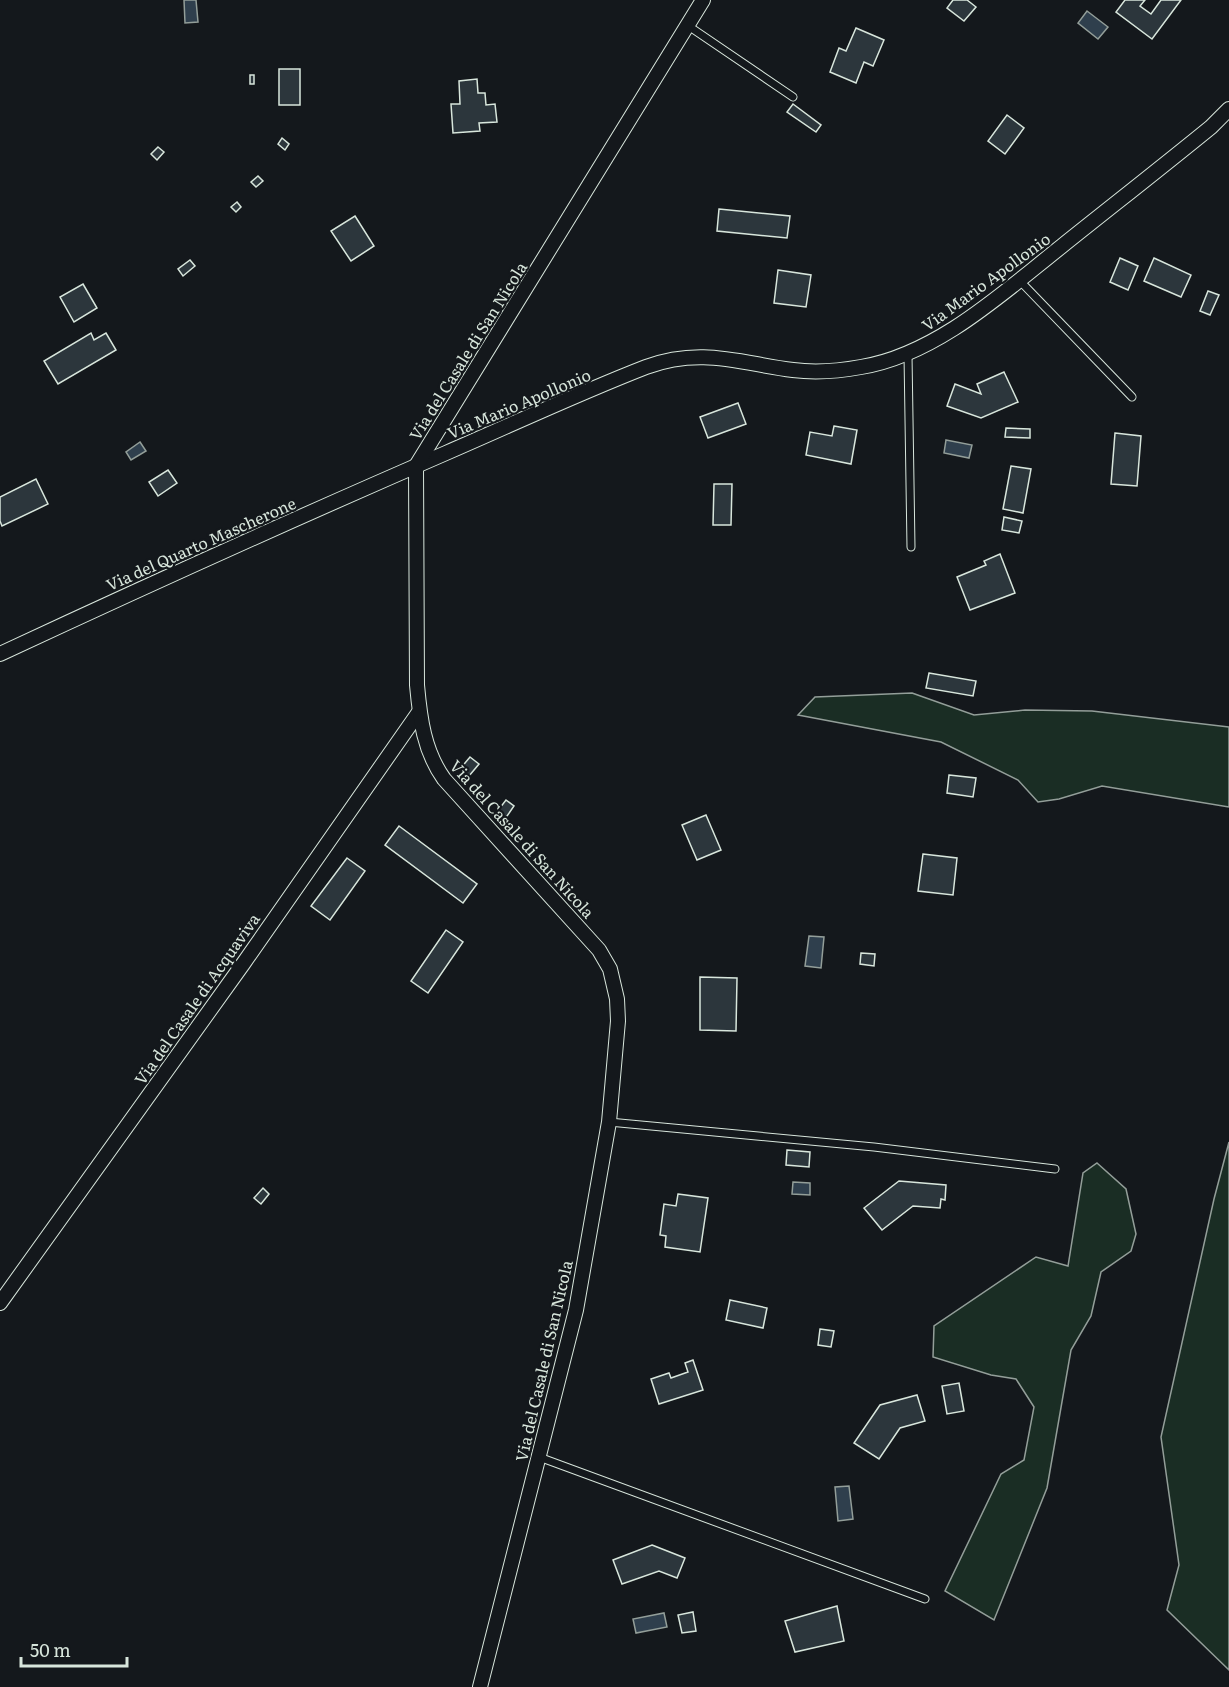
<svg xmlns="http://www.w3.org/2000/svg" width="1229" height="1687" font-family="Literata,serif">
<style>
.green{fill:#1a2d24;stroke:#939e99;stroke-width:1.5}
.water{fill:#2f3f4d;stroke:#939e99;stroke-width:1.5}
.building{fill:#2c363c;stroke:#d8e6dc;stroke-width:1.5}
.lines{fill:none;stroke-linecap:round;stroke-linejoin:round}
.lane-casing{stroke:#d8e6dc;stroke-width:9}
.street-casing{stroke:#d8e6dc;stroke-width:16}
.lane{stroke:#14181c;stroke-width:7}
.street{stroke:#14181c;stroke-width:14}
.labels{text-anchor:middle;stroke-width:4.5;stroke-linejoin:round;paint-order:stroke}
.street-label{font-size:16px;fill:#d8e6dc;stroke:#14181c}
</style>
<rect width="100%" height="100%" fill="#14181c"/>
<g class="green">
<polygon points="912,693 974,715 1025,710 1092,711 1229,727 1229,807 1102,786 1059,799 1038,802 1018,780 941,742 798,715 815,697"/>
<polygon points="1229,1142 1229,1670 1167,1610 1179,1565 1161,1437 1214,1199"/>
<polygon points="1097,1163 1126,1189 1136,1234 1131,1251 1101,1272 1091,1316 1071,1350 1047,1488 994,1620 945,1591 1001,1474 1024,1460 1034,1407 1016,1379 991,1375 933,1357 934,1326 1036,1257 1068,1266 1083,1173"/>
</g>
<g class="water">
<polygon points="184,0 196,0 198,22 185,23"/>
<polygon points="1087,11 1108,27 1098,39 1078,23"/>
<polygon points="946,440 972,445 969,458 944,453"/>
<polygon points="140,442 146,451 131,460 126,452"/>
<polygon points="809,936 824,937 821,968 805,966"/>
<polygon points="793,1182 810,1183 810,1195 792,1194"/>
<polygon points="849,1486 853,1519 838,1521 835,1487"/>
<polygon points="664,1613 667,1627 636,1633 633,1619"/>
</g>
<g class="building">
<polygon points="953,0 967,0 976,7 964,21 947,8"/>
<polygon points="1125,0 1145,0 1140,6 1151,14 1161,0 1181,0 1152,39 1116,12"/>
<polygon points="856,28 884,40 873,66 864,62 856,83 830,72 839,48 846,51"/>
<rect x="279" y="69" width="21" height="36"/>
<rect x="250" y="75" width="4" height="9"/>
<polygon points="477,79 478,93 485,93 486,105 495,104 497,122 479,123 480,131 453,133 451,104 460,104 459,81"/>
<polygon points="793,104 821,125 816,132 787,112"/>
<polygon points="1007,115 1024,128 1005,154 988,141"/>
<polygon points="282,138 289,144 285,150 278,144"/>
<polygon points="158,147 164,152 157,160 151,154"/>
<polygon points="258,176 263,181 256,187 251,182"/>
<polygon points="237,202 241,207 236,212 231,207"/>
<polygon points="719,209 790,216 787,238 717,231"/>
<polygon points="355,216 374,246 351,261 331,231"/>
<polygon points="1120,258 1138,266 1128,290 1110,282"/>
<polygon points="1154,258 1191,275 1181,297 1144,281"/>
<polygon points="190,260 195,266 183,276 178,269"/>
<polygon points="778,270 811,275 806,307 774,303"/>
<polygon points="83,284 97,308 74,322 60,297"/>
<polygon points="1208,291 1219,295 1210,315 1200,311"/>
<polygon points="91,333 94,340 106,333 116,350 58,384 44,361"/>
<polygon points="1004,372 1018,402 981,418 947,406 955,384 981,394 977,384"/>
<polygon points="738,403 746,424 708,438 700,417"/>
<polygon points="834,426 857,430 851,464 806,455 810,432 832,436"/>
<polygon points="1006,428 1030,429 1030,438 1005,437"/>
<polygon points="1115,433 1141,436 1137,486 1111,484"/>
<polygon points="1011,466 1031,469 1023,513 1003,509"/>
<polygon points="168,470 177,483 158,496 149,482"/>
<polygon points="36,479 48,504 2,526 0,521 0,497"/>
<polygon points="714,484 732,484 731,525 713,525"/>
<polygon points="1004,517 1022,521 1019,533 1002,530"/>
<polygon points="1000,554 1015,593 970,610 957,577 986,565 984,561"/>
<polygon points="929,673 976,681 973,696 926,688"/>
<polygon points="470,757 479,764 469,776 460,769"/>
<polygon points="949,775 976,778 973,797 947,793"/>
<polygon points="506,800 514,806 505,819 496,813"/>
<polygon points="706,815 721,850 697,860 682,825"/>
<polygon points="399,826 477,884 463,903 385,845"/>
<polygon points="923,854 957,858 953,895 918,891"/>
<polygon points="347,858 365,871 330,920 311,906"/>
<polygon points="446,930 463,942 428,993 411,981"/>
<polygon points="861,953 875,954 874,966 860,964"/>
<polygon points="700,977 737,978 736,1031 700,1030"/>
<polygon points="787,1150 810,1152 809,1167 786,1165"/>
<polygon points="899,1181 946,1185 945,1200 941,1199 940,1208 913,1206 882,1230 864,1208"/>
<polygon points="263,1188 269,1194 261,1204 254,1198"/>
<polygon points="678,1194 708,1198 700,1252 665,1247 666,1236 660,1235 664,1204 676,1206"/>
<polygon points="730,1300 767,1308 763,1328 726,1320"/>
<polygon points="820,1329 834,1331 831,1347 818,1345"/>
<polygon points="693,1360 703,1390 659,1404 651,1379 669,1373 671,1378 688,1372 685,1363"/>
<polygon points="959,1383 964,1411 947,1414 942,1386"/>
<polygon points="917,1395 925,1421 900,1428 879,1459 854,1443 880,1405"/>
<polygon points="652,1545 685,1558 677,1578 659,1571 622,1584 613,1560"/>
<polygon points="837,1606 844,1641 795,1652 785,1621"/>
<polygon points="693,1612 696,1631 682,1633 678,1615"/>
</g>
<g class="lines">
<defs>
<g id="lane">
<polyline points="687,25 793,97"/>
<polyline points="1019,280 1132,397"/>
<polyline points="908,355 911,547"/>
<polyline points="609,1122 874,1147 1055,1169"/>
<polyline points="539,1457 925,1599"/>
</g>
<g id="street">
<path d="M0,654C148,585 296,518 446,453C513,424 579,393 646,367C701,347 739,363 793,370C816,373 839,371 861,367C936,355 1004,292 1062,246C1112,206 1162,167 1211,127L1229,109"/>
<polyline points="0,1303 243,964 419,712"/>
<path d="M480,1687L576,1310L609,1122L618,1021L617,999L610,969L599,950L444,779C424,751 420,719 417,685L416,466L703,0"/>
</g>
</defs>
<use href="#lane" class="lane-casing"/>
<use href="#street" class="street-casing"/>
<use href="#lane" class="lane"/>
<use href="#street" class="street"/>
</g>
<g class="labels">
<g class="street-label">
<text transform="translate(986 282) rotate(-36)" y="6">Via Mario Apollonio</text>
<text transform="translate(468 351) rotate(-58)" y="6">Via del Casale di San Nicola</text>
<text transform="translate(519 404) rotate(-23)" y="6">Via Mario Apollonio</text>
<text transform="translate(201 544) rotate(-24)" y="6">Via del Quarto Mascherone</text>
<text transform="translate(522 839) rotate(48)" y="6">Via del Casale di San Nicola</text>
<text transform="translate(197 999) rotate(-55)" y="6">Via del Casale di Acquaviva</text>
<text transform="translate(544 1361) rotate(-77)" y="6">Via del Casale di San Nicola</text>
</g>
</g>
<path d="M21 1657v9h106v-9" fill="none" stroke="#d8e6dc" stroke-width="3"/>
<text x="30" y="1657" font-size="18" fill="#d8e6dc" stroke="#14181c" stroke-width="4.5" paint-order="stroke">50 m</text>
</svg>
